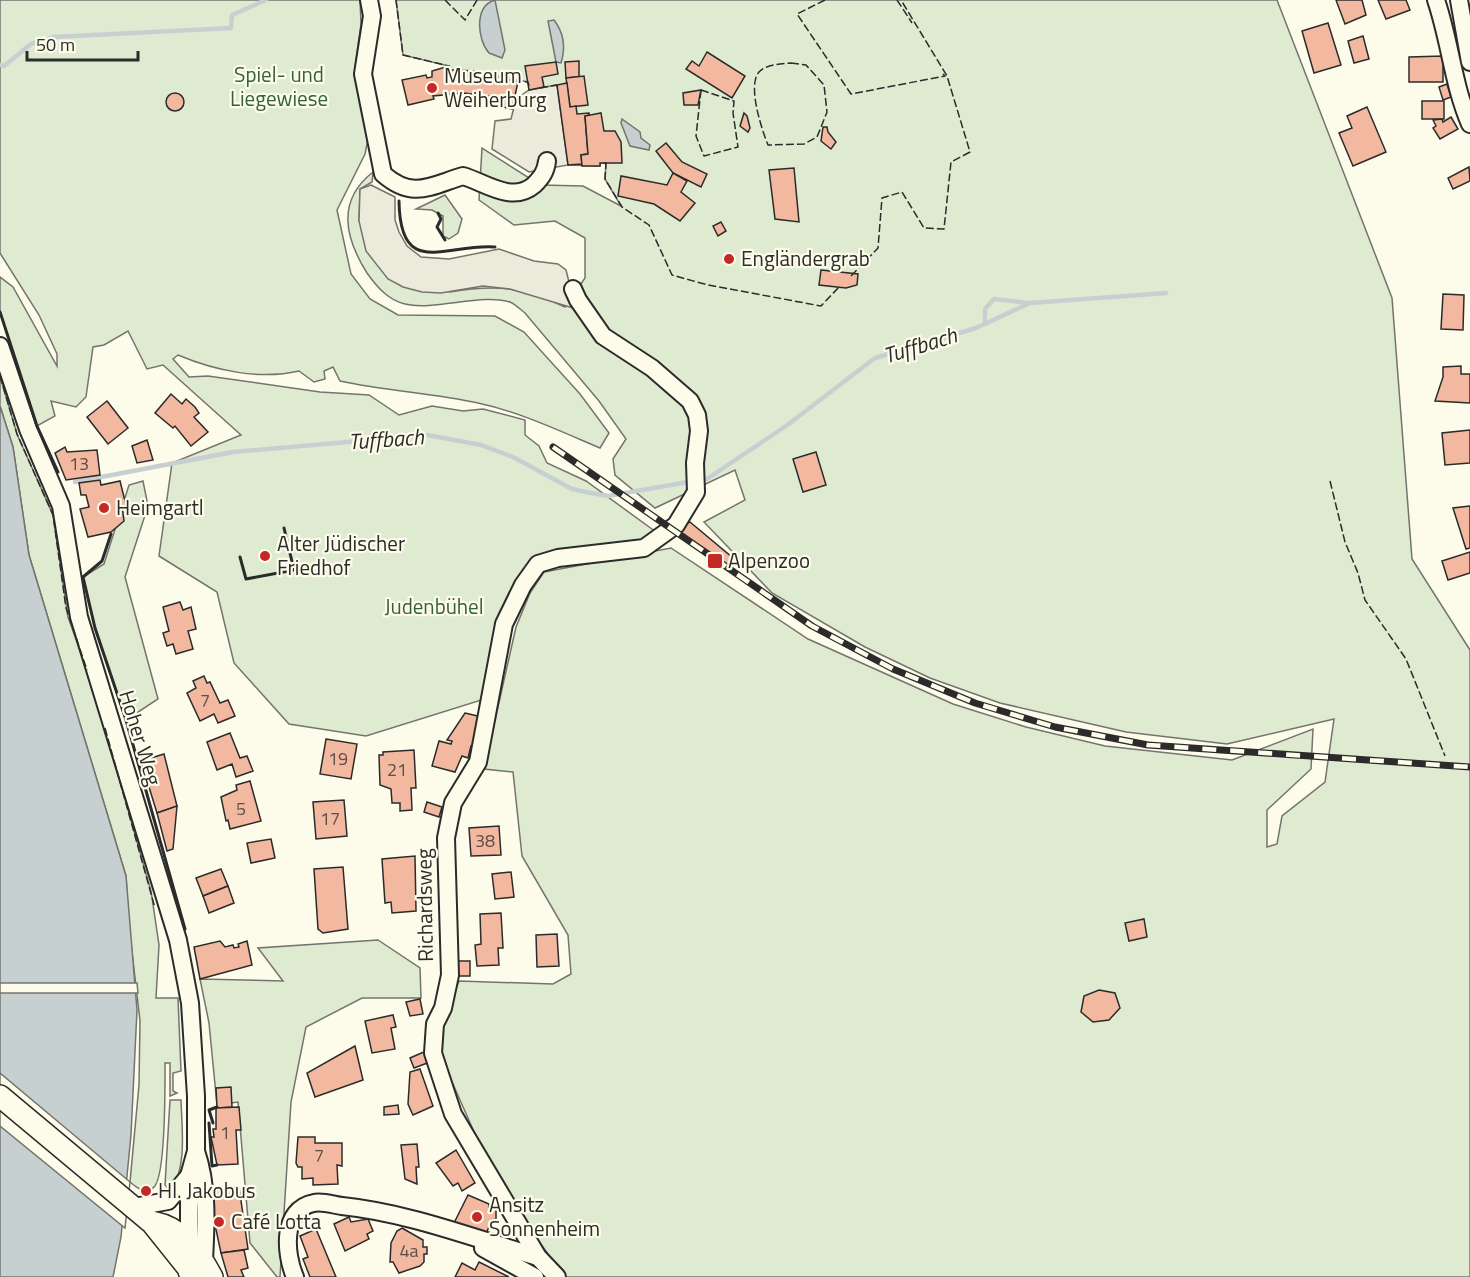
<svg xmlns="http://www.w3.org/2000/svg" width="1470" height="1277" font-family="'Titillium Web',sans-serif">
<style>
.green{fill:#deebd1;stroke:#74746e;stroke-width:1.5}
.parking{fill:#eceadb;stroke:#74746e;stroke-width:1.5}
.water{fill:#c7d0d0;stroke:#74746e;stroke-width:1.5}
.pier{fill:#fdfbea;stroke:#74746e;stroke-width:1.5}
.lines{fill:none;stroke-linecap:round;stroke-linejoin:round}
.stream{stroke:#c7d0d0;stroke-width:4.5}
.building{fill:#f2b8a0;stroke:#2b2b2b;stroke-width:1.5}
.minor-casing{stroke:#2b2b2b;stroke-width:20}
.major-casing{stroke:#2b2b2b;stroke-width:24}
.minor{stroke:#fdfbea;stroke-width:16}
.major{stroke:#fdfbea;stroke-width:21}
.rail-casing{stroke:#2b2b2b;stroke-width:7}
.rail{stroke:#fdfbea;stroke-width:4.5;stroke-dasharray:14;stroke-linecap:butt}
.fence{stroke:#2b2b2b;stroke-width:1.5;stroke-dasharray:8 3;stroke-linecap:butt}
.wall{stroke:#2b2b2b;stroke-width:3}
.poi-dot{fill:#c62828;stroke:#fdfbea;stroke-width:2}
.labels{text-anchor:middle;stroke-width:4.5;stroke-linejoin:round;paint-order:stroke}
.number-label{font-size:18px;fill:#5d4e48}
.park-label{font-size:21px;fill:#34623c;stroke:#fdfbea}
.poi-label{font-size:21px;fill:#2b2b2b;stroke:#fdfbea;text-anchor:start}
.street-label{font-size:21px;fill:#2b2b2b;stroke:#fdfbea}
.water-label{font-size:22px;font-style:italic;fill:#2b2b2b;stroke:#fdfbea}
</style>
<rect width="100%" height="100%" fill="#fdfbea"/>
<g class="green">
<path d="M0,0H360L361,24L355,67L368,139L365,154L337,210L351,274L370,299L398,315L495,316L524,332L580,394L609,433L600,448C560,431 520,412 478,403C432,393 386,391 340,381L333,367L324,371L325,379L314,382L299,371C260,380 216,371 178,355L173,359L189,377L208,376L320,392L369,395L399,415L432,406L463,411L483,409L525,420V435L539,446L547,463L586,481L656,532L643,543L523,573L488,698L366,736L289,724L234,663L217,592L159,556L172,463L241,435L163,365L147,369L128,331L104,345L93,347L86,397L76,407L51,401L55,416L37,426L0,312V277L13,287L57,366V354L39,315L0,253Z"/>
<path d="M396,0H1277L1392,298L1412,559L1470,650V1277H564L494,1177L441,1057L440,1032L459,981L553,984L571,974L568,935L522,856L513,772L484,769L516,627L530,593L544,572L671,548L808,639L953,704L1026,727L1105,746L1232,760L1313,729L1311,769L1267,810V847L1277,844L1282,816L1325,782L1334,719L1227,744L1126,732L1000,703L930,678L865,647L772,593L704,522L745,500L735,470L655,508L615,475L613,459L626,439L599,401L525,313C521,310 515,304 510,302C483,293 434,311 405,304C388,300 377,287 367,273C345,238 336,201 373,172L372,182L360,189L359,221L450,292C495,284 524,287 565,307L585,278V238L555,221L514,225L479,200L482,148L540,185L583,186L621,206L605,179L606,163H600V166L568,165L528,82L476,71L450,70L449,66L403,55Z"/>
<polygon points="445,195 462,219 458,233 449,239 443,236 443,216 432,210 416,209"/>
<path d="M0,376L17,434L53,515L68,617L94,689L151,891L159,945L156,998H178L181,1071L173,1073V1091L177,1093L170,1096V1063H165C165,1083 166,1176 154,1187C146,1195 137,1188 130,1182L139,1085L140,1021L129,926L126,876L29,555L13,447L0,406Z"/>
<polygon points="143,481 148,506 125,577 158,699 126,720 95,628 83,577 104,564 129,485"/>
<polygon points="378,940 420,968 421,998 362,998 306,1027 291,1102 280,1277 277,1277 250,1243 238,1102 217,1105 209,1023 200,979 283,981 258,948"/>
<path d="M170,1100H181C182,1132 187,1164 171,1192L165,1185Z"/>
</g>
<g class="parking">
<polygon points="557,85 568,165 529,172 492,149 495,121 511,119 516,99 529,90"/>
<polygon points="371,185 395,197 395,220 399,232 407,246 421,257 449,259 499,249 534,261 558,264 566,270 573,298 573,308 510,289 483,286 441,293 422,292 403,287 388,279 366,251 359,221 360,189"/>
</g>
<g class="water">
<path d="M495,0L505,50L502,58L489,53C477,39 474,6 495,0Z"/>
<path d="M554,20C564,33 566,47 561,63L556,62L548,21Z"/>
<polygon points="622,119 640,132 641,138 650,145 649,150 630,146 621,123"/>
<polygon points="0,406 13,447 29,555 126,876 137,1010 131,1135 121,1237 113,1277 0,1277"/>
</g>
<g class="pier">
<polygon points="0,983 137,983 138,993 0,993"/>
<polygon points="0,1073 130,1182 125,1228 0,1126"/>
</g>
<g class="lines">
<g class="stream">
<polyline points="0,65 4,66 31,44 54,37 231,28 232,15 266,0"/>
<polyline points="985,324 985,309 994,299 1028,303"/>
<polyline points="707,479 786,426 875,358 976,328 1030,303 1166,293"/>
<polyline points="75,482 233,452 427,435 481,445 513,457 572,489 591,493 608,496 688,482"/>
</g>
</g>
<g class="building">
<polygon points="1336,0 1362,0 1366,15 1345,24"/>
<polygon points="1378,0 1406,0 1410,10 1386,19"/>
<polygon points="1328,23 1341,65 1314,73 1302,31"/>
<polygon points="1363,36 1369,59 1354,63 1348,41"/>
<polygon points="707,52 745,76 732,98 686,69 692,61 699,66"/>
<polygon points="1443,56 1443,82 1409,82 1409,57"/>
<polygon points="579,61 579,77 566,78 565,62"/>
<polygon points="556,62 558,74 542,77 544,87 529,90 525,66"/>
<polygon points="449,66 450,70 476,71 518,82 512,109 492,105 494,97 464,93 433,96 434,99 408,105 402,80 426,75 427,78 432,77 432,71"/>
<polygon points="584,76 588,105 570,107 566,78"/>
<polygon points="567,83 570,107 576,106 577,114 589,113 589,115 585,116 588,154 581,155 582,164 568,165 557,85"/>
<polygon points="1447,84 1451,97 1443,100 1439,87"/>
<polygon points="701,90 698,105 684,105 683,93"/>
<circle cx="175" cy="102" r="9"/>
<rect x="1422" y="101" width="22" height="18"/>
<polygon points="1367,107 1386,152 1353,166 1339,133 1352,128 1347,116"/>
<polygon points="601,113 604,131 615,131 621,142 622,163 600,163 600,166 582,166 581,155 588,154 585,116"/>
<polygon points="744,113 747,116 750,128 748,132 740,126"/>
<polygon points="1451,117 1458,129 1440,139 1433,128 1436,126 1433,120 1442,119 1443,122"/>
<polygon points="823,127 827,127 828,132 836,142 831,149 821,141"/>
<polygon points="666,143 682,162 707,174 701,187 673,173 656,151"/>
<polygon points="1469,167 1470,181 1453,189 1448,178"/>
<polygon points="794,168 799,222 775,219 769,170"/>
<polygon points="673,173 687,181 681,192 695,203 680,221 654,204 618,196 621,176 667,185"/>
<polygon points="721,222 726,231 718,236 713,226"/>
<polygon points="821,270 858,274 857,285 846,288 819,285"/>
<polygon points="1443,294 1464,295 1463,330 1441,329"/>
<polygon points="1461,366 1461,374 1470,374 1470,403 1435,401 1443,377 1443,367"/>
<polygon points="171,394 182,404 186,399 195,407 199,413 194,417 208,432 191,446 175,426 173,428 155,413"/>
<polygon points="107,401 128,428 108,444 87,417"/>
<polygon points="1470,430 1470,463 1445,465 1442,433"/>
<polygon points="147,440 153,460 137,463 132,446"/>
<polygon points="65,447 67,452 97,450 100,475 66,480 55,453"/>
<polygon points="816,452 826,485 803,492 793,459"/>
<polygon points="100,480 101,485 120,481 126,505 122,506 124,521 111,532 88,537 80,509 89,507 86,495 81,495 79,483"/>
<polygon points="1470,506 1470,548 1466,549 1453,508"/>
<polygon points="690,522 733,558 728,566 676,530 677,527"/>
<polygon points="1470,552 1470,573 1448,580 1442,561"/>
<polygon points="180,602 183,610 191,607 196,629 188,631 193,649 176,654 173,644 167,646 163,633 169,631 163,607"/>
<polygon points="204,676 207,683 210,682 220,703 228,700 235,716 218,723 214,714 200,721 187,693 196,688 193,681"/>
<polygon points="465,713 482,717 474,747 471,746 468,758 462,756 455,772 432,766 439,741 451,744 452,741 447,740"/>
<polygon points="230,733 240,758 247,756 253,771 236,777 232,764 217,770 207,742"/>
<polygon points="326,739 357,744 351,779 320,774"/>
<polygon points="414,750 416,788 411,788 412,810 400,811 400,803 392,803 391,789 380,785 379,755 383,755 383,752"/>
<polygon points="164,754 177,806 157,813 141,761"/>
<polygon points="250,781 261,821 230,829 228,820 226,821 221,797 237,790 236,785"/>
<polygon points="344,800 347,836 316,839 313,802"/>
<polygon points="427,802 442,807 439,817 424,812"/>
<polygon points="177,806 173,849 167,851 157,813"/>
<polygon points="499,826 501,855 471,856 469,828"/>
<polygon points="271,839 275,858 251,863 247,843"/>
<polygon points="415,856 416,911 392,913 391,902 385,903 382,859"/>
<polygon points="343,867 348,929 323,933 318,929 314,869"/>
<polygon points="221,869 228,886 203,896 196,878"/>
<polygon points="511,872 514,897 495,899 492,874"/>
<polygon points="228,886 234,903 209,913 203,896"/>
<polygon points="501,913 503,948 498,948 499,965 477,966 475,945 481,944 480,914"/>
<polygon points="1144,919 1147,937 1129,941 1125,923"/>
<polygon points="557,934 559,966 537,967 536,935"/>
<polygon points="220,941 225,947 233,945 234,948 239,947 238,944 247,941 252,965 200,979 194,947"/>
<rect x="457" y="961" width="13" height="15"/>
<polygon points="1099,990 1115,993 1120,1008 1109,1020 1093,1022 1081,1012 1084,996"/>
<polygon points="420,999 423,1014 410,1016 406,1002"/>
<polygon points="393,1015 396,1027 391,1028 395,1049 372,1053 365,1021"/>
<polygon points="355,1046 363,1080 315,1097 307,1073"/>
<polygon points="426,1051 430,1062 414,1068 410,1058"/>
<polygon points="420,1069 433,1106 413,1115 408,1104 410,1072"/>
<polygon points="231,1087 232,1107 217,1108 216,1088"/>
<polygon points="398,1105 399,1114 384,1115 384,1107"/>
<polygon points="239,1107 241,1130 236,1130 238,1164 217,1165 211,1137 214,1137 213,1129 216,1129 216,1108"/>
<polygon points="298,1137 315,1137 315,1143 342,1143 342,1166 337,1165 338,1184 313,1185 313,1178 302,1179 302,1167 298,1167 296,1163"/>
<polygon points="417,1144 419,1167 416,1167 417,1184 405,1179 401,1145"/>
<polygon points="456,1150 475,1183 462,1191 458,1183 453,1186 436,1163"/>
<polygon points="239,1187 248,1249 221,1253 215,1225 212,1189"/>
<polygon points="468,1195 489,1204 489,1209 496,1209 496,1219 492,1220 485,1236 454,1223"/>
<polygon points="349,1217 351,1222 368,1219 373,1231 367,1234 369,1239 345,1251 334,1224"/>
<polygon points="402,1228 423,1240 423,1247 427,1247 427,1254 424,1254 424,1262 420,1266 399,1273 393,1262 390,1262 391,1243 397,1231"/>
<polygon points="316,1229 336,1277 310,1277 303,1259 308,1257 300,1236"/>
<polygon points="244,1250 248,1268 241,1270 244,1277 228,1277 221,1253"/>
<polygon points="479,1262 509,1277 455,1277 462,1263 475,1270"/>
</g>
<g class="lines">
<defs>
<g id="minor">
<path d="M369,0L372,16L363,74L383,174C413,200 430,186 463,176C484,182 512,204 534,185C542,177 546,171 547,161"/>
<path d="M1436,0C1450,41 1453,85 1470,124"/>
<polyline points="1459,0 1470,62"/>
<polyline points="0,346 28,429 61,506 79,617 178,940 190,1003 196,1096 196,1151 189,1176 189,1251"/>
<path d="M196,1151C208,1186 206,1224 204,1260"/>
<polyline points="134,1207 168,1201 189,1176"/>
<polyline points="483,1248 535,1277"/>
<path d="M295,1277C285,1254 281,1209 314,1203C322,1201 334,1205 342,1206C409,1213 473,1238 538,1257"/>
<polyline points="557,1277 538,1257 453,1114 433,1053 435,1024 443,1008 450,975 446,838 453,803 478,762 504,624 523,585 538,564 558,558 644,548 676,525 696,492 695,463 699,431 697,415 690,401 652,368 603,336 578,300 573,289"/>
</g>
<g id="major">
<polyline points="0,1096 152,1223 188,1268 191,1277"/>
<path d="M156,1223C182,1228 200,1254 212,1277"/>
</g>
</defs>
<use href="#minor" class="minor-casing"/>
<use href="#major" class="major-casing"/>
<use href="#minor" class="minor"/>
<use href="#major" class="major"/>
<defs>
<polyline id="rail" points="553,447 812,626 893,669 975,703 1055,727 1148,745 1470,767"/>
</defs>
<use href="#rail" class="rail-casing"/>
<use href="#rail" class="rail"/>
<g class="fence">
<polyline points="396,0 403,55 449,66 450,69"/>
<polyline points="445,0 465,20 477,0"/>
<polyline points="825,0 797,14 851,94 945,76 943,74"/>
<polyline points="897,0 912,23"/>
<path d="M791,63L806,65L824,85L827,112L817,137L804,144L768,145C762,130 747,86 759,72C767,64 780,64 791,63Z"/>
<polyline points="514,81 528,82 529,86"/>
<polyline points="540,88 557,85 557,89"/>
<polygon points="701,90 734,101 733,113 738,147 704,156 696,136"/>
<polyline points="604,163 606,163 605,179 622,207 649,225 672,275 708,285 821,306 840,286"/>
<polyline points="851,276 878,248 882,198 902,192 924,228 944,229 951,162 970,152 947,76 901,0"/>
<polyline points="0,376 17,434 53,515 66,608 87,670"/>
<polyline points="1330,481 1345,542 1358,573 1365,600 1406,659 1445,756"/>
<polyline points="105,728 155,908"/>
</g>
<g class="wall">
<path d="M399,201C400,280 446,243 495,247"/>
<polyline points="438,213 441,219 437,227 445,240"/>
<polyline points="0,312 37,426 58,472"/>
<polyline points="111,534 102,561 83,577 95,628 126,720 185,929"/>
<polyline points="240,557 246,579 294,570 284,528"/>
<polyline points="209,1123 212,1166 217,1165"/>
<polyline points="213,1123 209,1110 217,1107"/>
</g>
</g>
<g class="poi-dot">
<circle cx="432" cy="88" r="6"/>
<circle cx="729" cy="259" r="6"/>
<circle cx="104" cy="508" r="6"/>
<circle cx="265" cy="556" r="6"/>
<rect x="707" y="553" width="16" height="16" rx="3"/>
<circle cx="146" cy="1191" r="6"/>
<circle cx="477" cy="1217" r="6"/>
<circle cx="219" cy="1222" r="6"/>
</g>
<g class="labels">
<g class="number-label">
<text x="79" y="470">13</text>
<text x="205" y="707">7</text>
<text x="338" y="765">19</text>
<text x="397" y="776">21</text>
<text x="241" y="815">5</text>
<text x="330" y="825">17</text>
<text x="485" y="847">38</text>
<text x="225" y="1139">1</text>
<text x="319" y="1162">7</text>
<text x="409" y="1257">4a</text>
</g>
<g class="park-label">
<text x="279" y="82">Spiel- und<tspan x="279" dy="24">Liegewiese</tspan></text>
<text x="434" y="614">Judenbühel</text>
</g>
<g class="poi-label">
<text x="444" y="83">Museum<tspan x="444" dy="24">Weiherburg</tspan></text>
<text x="741" y="266">Engländergrab</text>
<text x="116" y="515">Heimgartl</text>
<text x="277" y="551">Alter Jüdischer<tspan x="277" dy="24">Friedhof</tspan></text>
<text x="728" y="568">Alpenzoo</text>
<text x="158" y="1198">Hl. Jakobus</text>
<text x="489" y="1212">Ansitz<tspan x="489" dy="24">Sonnenheim</tspan></text>
<text x="231" y="1229">Café Lotta</text>
</g>
<g class="street-label">
<text transform="translate(140 738) rotate(73)" y="7">Hoher Weg</text>
<text transform="translate(425 905) rotate(-91)" y="7">Richardsweg</text>
</g>
<g class="water-label">
<text transform="translate(920 345) rotate(-17)" y="8">Tuffbach</text>
<text transform="translate(386 439) rotate(-4)" y="8">Tuffbach</text>
</g>
</g>
<path d="M27 51v9h111v-9" fill="none" stroke="#2b2b2b" stroke-width="3"/>
<text x="36" y="51" font-size="18" fill="#2b2b2b" stroke="#fdfbea" stroke-width="4.5" paint-order="stroke">50 m</text>
</svg>
